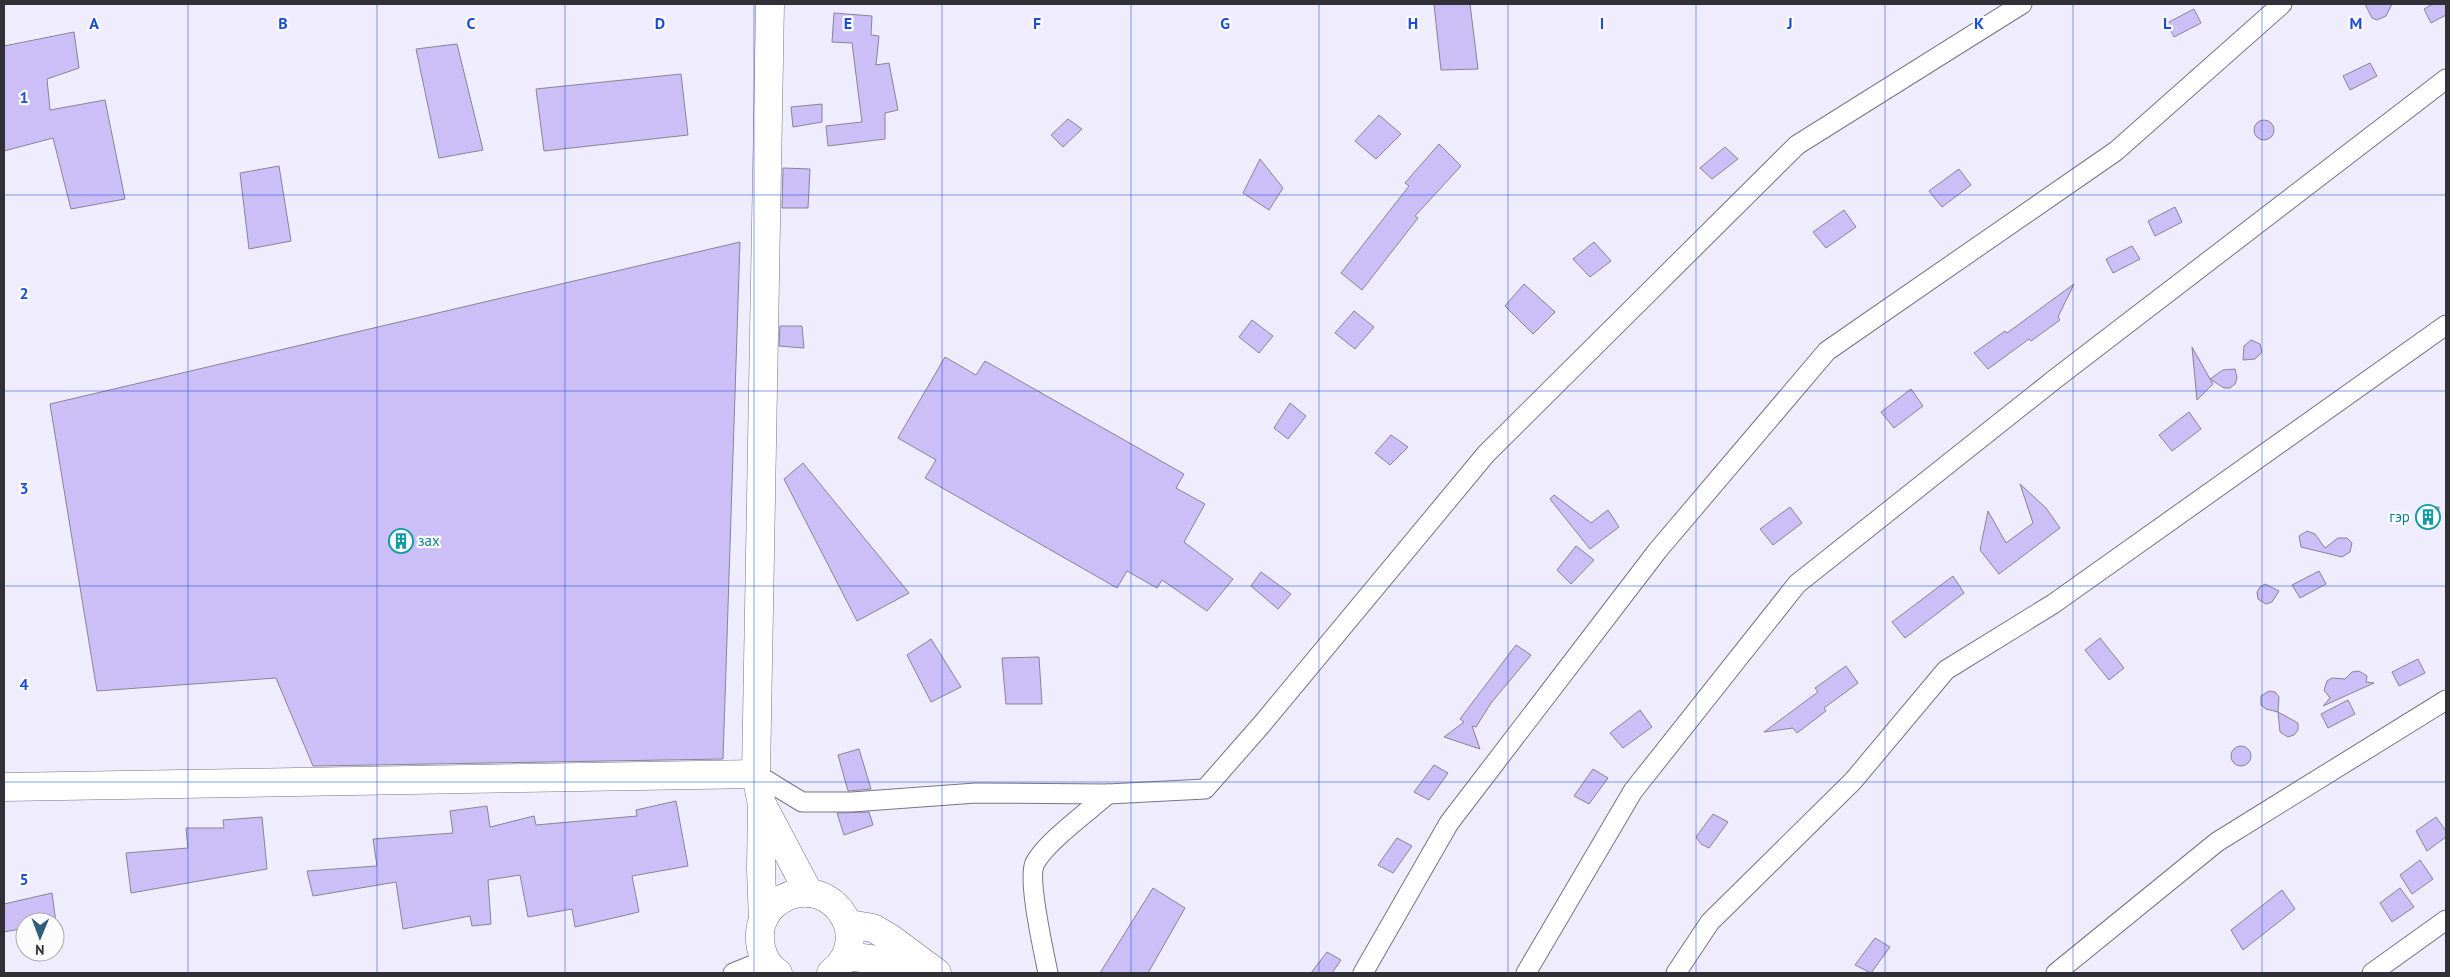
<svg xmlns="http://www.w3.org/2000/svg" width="2450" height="977" font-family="'PT Sans',sans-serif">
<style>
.building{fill:#ccbff8;stroke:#878494}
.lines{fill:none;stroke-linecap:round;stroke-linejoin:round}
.street-casing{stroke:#777484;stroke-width:21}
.secondary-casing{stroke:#777484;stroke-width:29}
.street{stroke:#fff;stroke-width:19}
.secondary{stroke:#fff;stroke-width:28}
.grid{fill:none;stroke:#1d4ed8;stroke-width:1;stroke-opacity:0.55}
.labels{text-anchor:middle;stroke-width:4.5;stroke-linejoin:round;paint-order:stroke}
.culture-label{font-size:15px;fill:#0d838f;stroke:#fcfcfc;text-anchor:end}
.grid-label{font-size:16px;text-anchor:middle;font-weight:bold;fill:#1d4ed8;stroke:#fcfcfc;stroke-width:4.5;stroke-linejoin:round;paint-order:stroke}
</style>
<rect width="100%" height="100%" fill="#efecfe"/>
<g class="building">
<polygon points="1434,4 1470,4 1478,69 1441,70"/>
<polygon points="2365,4 2392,4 2386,16 2377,20 2372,18"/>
<polygon points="2433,4 2446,4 2446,15 2431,23 2424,9"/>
<polygon points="2194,9 2201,23 2174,37 2167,23"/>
<polygon points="834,13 872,16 871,35 879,36 876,65 889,63 898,110 885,113 885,139 828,146 826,126 862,122 852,43 832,42"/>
<polygon points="74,32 79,68 47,79 50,110 105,100 125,199 71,209 53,138 4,151 4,46"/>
<polygon points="457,44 483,150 439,158 416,49"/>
<polygon points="2370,63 2377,76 2350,90 2343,76"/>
<polygon points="681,74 688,135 544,151 536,89"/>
<polygon points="822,104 822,122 793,127 791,107"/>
<polygon points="1379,115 1401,134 1376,159 1355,141"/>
<polygon points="1068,119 1082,129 1063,147 1051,135"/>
<circle cx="2264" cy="130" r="10"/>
<polygon points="1439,144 1461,166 1415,216 1418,218 1362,290 1341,273 1409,186 1405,183"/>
<polygon points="1725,147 1738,159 1712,179 1700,168"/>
<polygon points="1260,159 1283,188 1269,210 1243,193"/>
<polygon points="279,166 291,241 249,249 240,173"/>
<polygon points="783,168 810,169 808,208 782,208"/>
<polygon points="1959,169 1971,185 1942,207 1929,191"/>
<polygon points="2175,207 2182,222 2155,236 2148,221"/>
<polygon points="1844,210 1856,227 1826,248 1813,232"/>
<polygon points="740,242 723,759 313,766 276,678 97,691 50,404"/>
<polygon points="1594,242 1611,261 1590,277 1573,259"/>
<polygon points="2132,246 2140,259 2113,273 2106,259"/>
<polygon points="1524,284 1555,312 1533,334 1505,306"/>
<polygon points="2074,284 2058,317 2060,320 2031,341 2029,339 1988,369 1974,353 2005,331 2007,333"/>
<polygon points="1354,311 1374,327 1355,349 1335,333"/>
<polygon points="1252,320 1273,336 1259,353 1239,337"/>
<polygon points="780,326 802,326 804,348 779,346"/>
<polygon points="2251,340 2260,344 2262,352 2255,359 2243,360 2244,346"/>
<polygon points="2192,347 2210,379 2223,370 2235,369 2237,378 2235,384 2230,388 2224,388 2210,379 2213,384 2197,400"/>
<polygon points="945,357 976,375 985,361 1184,474 1176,488 1205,504 1184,542 1233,579 1207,611 1162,580 1157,588 1127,571 1117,588 925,478 936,460 898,438"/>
<polygon points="1911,389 1923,406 1894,428 1881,412"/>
<polygon points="1290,403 1306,416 1288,439 1274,428"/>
<polygon points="2189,412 2201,429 2172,451 2159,435"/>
<polygon points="1391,435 1408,447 1390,465 1375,453"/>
<polygon points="803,463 909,593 857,621 784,479"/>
<polygon points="2020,484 2046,508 2060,528 1999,574 1980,550 1988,511 2006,543 2033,523"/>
<polygon points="1554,495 1591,523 1608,510 1619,527 1590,549 1550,499"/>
<polygon points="1790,507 1802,523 1773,545 1760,529"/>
<polygon points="2439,507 2438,519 2434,525 2428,526 2422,524 2418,515 2421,510 2427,507"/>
<polygon points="2307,531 2315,534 2325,548 2338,538 2347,538 2352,543 2350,552 2342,557 2301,547 2299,536"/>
<polygon points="1576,546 1594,560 1571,584 1557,570"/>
<polygon points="2319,571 2326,584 2300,598 2292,585"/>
<polygon points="1261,572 1291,594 1278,609 1251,586"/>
<polygon points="1953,576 1964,593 1905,638 1892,622"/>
<polygon points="2265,584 2279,591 2272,602 2266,604 2258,599 2257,592 2260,587"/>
<polygon points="2100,638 2124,668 2109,680 2085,650"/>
<polygon points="931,639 961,687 931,702 907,655"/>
<polygon points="1516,645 1531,655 1491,703 1476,727 1472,726 1480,749 1444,737 1464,722 1460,719"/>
<polygon points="1039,657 1042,704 1006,704 1002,658"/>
<polygon points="2418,659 2425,673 2399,686 2392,672"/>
<polygon points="1846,666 1858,683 1824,708 1826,711 1797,733 1793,728 1764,732 1818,692 1815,688"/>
<polygon points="2359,671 2367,676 2366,682 2374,683 2323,706 2330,698 2324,690 2327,681 2332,678 2345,679 2352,672"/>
<polygon points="2269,691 2275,692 2279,697 2278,712 2266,709 2261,705 2261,696"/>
<polygon points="2348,700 2355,714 2328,728 2321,714"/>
<polygon points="1640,710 1652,727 1623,748 1610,733"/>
<polygon points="2278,712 2298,723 2298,730 2294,735 2288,737 2280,732"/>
<circle cx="2241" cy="756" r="10"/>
<polygon points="859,749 871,789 848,791 838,755"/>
<polygon points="1434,765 1448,773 1429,800 1414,792"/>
<polygon points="1593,769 1608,778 1589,804 1574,796"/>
<polygon points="676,801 688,866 632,876 639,912 575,927 572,909 528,917 520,875 488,880 491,924 472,926 470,916 403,929 396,882 313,896 307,871 377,866 373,839 453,833 450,811 487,806 490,827 534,816 536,825 637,816 636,810"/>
<polygon points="869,812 873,825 844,835 837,813"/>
<polygon points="1713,814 1728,822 1709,848 1701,844 1696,837"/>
<polygon points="262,817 267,869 131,893 126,853 188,848 186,828 224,828 223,820"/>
<polygon points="2436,817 2446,831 2446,837 2427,851 2416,831"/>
<polygon points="1397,838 1412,846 1393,873 1378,865"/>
<polygon points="2420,860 2433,879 2412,894 2400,875"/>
<polygon points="1153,888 1185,908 1148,973 1100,973"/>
<polygon points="2400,888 2414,907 2392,922 2380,903"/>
<polygon points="2282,890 2295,909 2243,950 2231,930"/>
<polygon points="52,893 56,923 25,922 25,928 4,932 4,904"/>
<polygon points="1875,938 1890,947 1871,973 1855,965"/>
<polygon points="1327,952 1341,960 1332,973 1311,973"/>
</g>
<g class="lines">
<defs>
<g id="street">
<polyline points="756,774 802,802 852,802 976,793 1108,794 1205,789 1262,724 1486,454 1797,145 2022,4"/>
<polyline points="733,973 765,960"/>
<path d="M1048,973C1044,953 1027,878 1035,863C1046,842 1089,811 1108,794"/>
<polyline points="1363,973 1449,823 1658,550 1827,351 2116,151 2282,4"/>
<polyline points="1526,973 1633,791 1797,584 2055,379 2446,79"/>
<polyline points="1676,973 1710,922 1853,781 1946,670 2053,604 2446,325"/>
<polyline points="2056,973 2217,842 2446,700"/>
<polyline points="2372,973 2446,920"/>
</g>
<g id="secondary">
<polyline points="4,787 756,774"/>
<polyline points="763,806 809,893"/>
<polyline points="763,920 761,869 762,805 756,774 770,4"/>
<polyline points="849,924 873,928 890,938 937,973"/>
<polyline points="846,956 925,966"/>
<path d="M778,973C765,965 759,949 760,934C760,923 766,911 775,904C823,866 880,934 831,973"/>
</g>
</defs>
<use href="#street" class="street-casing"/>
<use href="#secondary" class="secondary-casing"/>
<use href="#street" class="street"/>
<use href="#secondary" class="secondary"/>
</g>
<path class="grid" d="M188,4V973M377,4V973M565,4V973M754,4V973M942,4V973M1131,4V973M1319,4V973M1508,4V973M1696,4V973M1885,4V973M2073,4V973M2262,4V973M4,195H2446M4,391H2446M4,586H2446M4,782H2446"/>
<defs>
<symbol id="building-ring" viewBox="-11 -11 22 22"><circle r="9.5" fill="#fcfcfc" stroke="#0f9aa8" stroke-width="1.5"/><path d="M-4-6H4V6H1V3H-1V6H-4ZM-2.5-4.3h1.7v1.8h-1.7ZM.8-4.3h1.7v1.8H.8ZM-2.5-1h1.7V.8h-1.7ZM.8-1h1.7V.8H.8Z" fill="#0f9aa8"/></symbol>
</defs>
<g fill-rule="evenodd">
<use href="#building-ring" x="2414" y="503" width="28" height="28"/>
<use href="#building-ring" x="387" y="527" width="28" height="28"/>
</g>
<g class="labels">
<g class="culture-label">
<text x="2410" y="522">гэр</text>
<text x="418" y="546" text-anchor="start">зах</text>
</g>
</g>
<g class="grid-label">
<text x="94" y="29">A</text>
<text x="283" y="29">B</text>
<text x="471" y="29">C</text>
<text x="660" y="29">D</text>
<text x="848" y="29">E</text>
<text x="1037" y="29">F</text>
<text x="1225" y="29">G</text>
<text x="1413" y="29">H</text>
<text x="1602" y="29">I</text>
<text x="1790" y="29">J</text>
<text x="1979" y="29">K</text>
<text x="2167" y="29">L</text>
<text x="2356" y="29">M</text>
<text x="24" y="103">1</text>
<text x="24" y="299">2</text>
<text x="24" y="494">3</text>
<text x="24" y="690">4</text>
<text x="24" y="885">5</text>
</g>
<rect width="2450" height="977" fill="none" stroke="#313037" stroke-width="10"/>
<g transform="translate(40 937) rotate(181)"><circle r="24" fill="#fcfcfc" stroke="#abaaad"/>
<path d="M0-4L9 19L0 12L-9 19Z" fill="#2c5f7c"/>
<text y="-8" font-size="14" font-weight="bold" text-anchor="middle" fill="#313037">N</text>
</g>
</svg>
